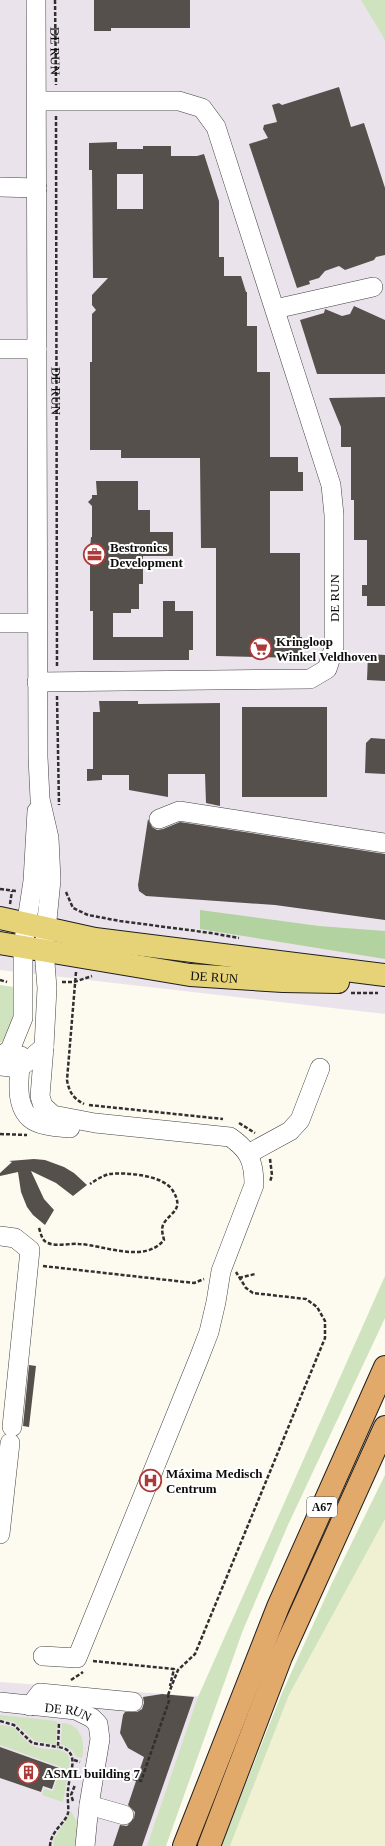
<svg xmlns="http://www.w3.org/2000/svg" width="385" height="1846" font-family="'Times New Roman',serif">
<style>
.industrial{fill:#ebe3eb}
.farmland{fill:#f0f0d3}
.green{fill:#cfe3be}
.forest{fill:#b2d29f}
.building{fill:#55504b;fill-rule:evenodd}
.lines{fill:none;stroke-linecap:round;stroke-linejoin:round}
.minor-casing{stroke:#414141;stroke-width:20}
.major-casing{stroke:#1f1f1f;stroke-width:24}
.highway-casing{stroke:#1f1f1f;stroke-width:24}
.path{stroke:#303030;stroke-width:2.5;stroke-dasharray:4 2;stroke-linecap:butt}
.minor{stroke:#fff;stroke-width:19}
.major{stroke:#e6d377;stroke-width:22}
.highway{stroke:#e1a96a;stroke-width:22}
.labels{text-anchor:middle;stroke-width:4;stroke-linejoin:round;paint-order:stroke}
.shield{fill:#fff;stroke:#565656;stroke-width:1}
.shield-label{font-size:12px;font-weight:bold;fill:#0e0e0e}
.street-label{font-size:13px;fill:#0e0e0e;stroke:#fff}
.poi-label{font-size:13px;font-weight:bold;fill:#0e0e0e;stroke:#fff;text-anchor:start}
</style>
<rect width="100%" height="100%" fill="#fdfbf0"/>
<g class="industrial">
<polygon points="0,0 369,0 385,33 385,1014 0,970"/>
<polygon points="0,1682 207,1697 154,1846 0,1846"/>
</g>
<polygon class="farmland" points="385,1519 385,1846 230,1846 289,1695"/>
<g class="green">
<polygon points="361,0 385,0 385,40"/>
<polygon points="0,985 14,987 14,1011 9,1036 0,1043"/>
<polygon points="385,1276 385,1318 288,1525 243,1630 166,1846 147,1846 198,1697"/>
<polygon points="385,1475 385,1519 289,1695 230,1846 221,1846 282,1693 332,1583"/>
<polygon points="0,1715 57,1721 56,1745 35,1741 14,1722 0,1719"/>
<path d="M62,1723C81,1723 86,1743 82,1758L76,1757L72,1750L61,1744Z"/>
<path d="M0,1725C4,1725 9,1726 12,1727C21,1733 26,1744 36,1747C48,1752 67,1744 70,1761L63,1802L42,1795L44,1789L53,1791L61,1767L0,1745Z"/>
<polygon points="71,1811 79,1826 78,1846 54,1846 53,1841"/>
</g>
<polygon class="forest" points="200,910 319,926 385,931 385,959 200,929"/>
<g class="building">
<polygon points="94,0 190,0 190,28 111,28 111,31 94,31"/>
<polygon points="339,87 351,127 364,123 385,188 385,255 376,257 374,260 345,270 339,266 325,271 319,278 309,281 310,284 297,288 249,144 268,138 263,129 264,125 277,122 272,105 279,103 282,105"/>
<path d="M117,142V149H143V146H171V156H197L204,154L219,201V257H224V276H241L246,292H247V326H257V372H270V457H298V472H303V491H270V553H300V637H302V658L216,656V548H201L200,458H121V450H90V362H92V314L96,310L92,305V295L108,278H93L92,170H89V143ZM117,174H143V209H117Z"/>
<polygon points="354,306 385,320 385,374 317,374 300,320 324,313 325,309 342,316 350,314"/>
<polygon points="385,397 385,606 367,606 367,596 362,596 362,585 367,585 367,540 354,540 354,500 351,500 351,447 341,447 341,427 329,398"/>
<polygon points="96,481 138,481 138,510 150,510 150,532 173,532 173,556 143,556 143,584 139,584 139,609 131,609 131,613 113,613 113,637 163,637 163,601 175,601 175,611 193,611 193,650 189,650 189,660 93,660 93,611 90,611 90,549 91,537 92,537 92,506 88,502 92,498 92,495 97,495"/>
<polygon points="368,654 385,655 385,681 367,680"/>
<polygon points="99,701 138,701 138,704 220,703 220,806 206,803 205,774 168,774 168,797 129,790 129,775 102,775 102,780 87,781 87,769 93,769 93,712 100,712"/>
<rect x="242" y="707" width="85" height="90"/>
<polygon points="371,738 385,739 385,774 365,773 366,743"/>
<polygon points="148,819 152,827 157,830 163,829 180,822 385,854 385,920 275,905 146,896 139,891 138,885"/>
<polygon points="34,1159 45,1160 64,1167 74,1173 87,1185 73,1196 56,1183 31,1171 44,1199 54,1210 45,1225 33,1215 27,1207 21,1192 18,1172 0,1176 0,1173 12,1162 9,1161"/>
<polygon points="29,1365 36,1366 29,1427 23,1426"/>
<polygon points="162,1694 194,1697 142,1846 113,1846 120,1825 127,1826 134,1818 135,1812 128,1805 144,1757 128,1748 120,1733 123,1715 125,1712 137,1712 142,1709 144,1703 143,1697"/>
<polygon points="0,1747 59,1768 52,1789 43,1786 41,1792 0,1778"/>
</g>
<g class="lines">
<defs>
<g id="minor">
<polyline points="37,101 179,101 202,108 216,127 331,485 334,515 334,648 327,669 310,679 37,682"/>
<polyline points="0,187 37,188"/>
<polyline points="275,309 373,287"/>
<polyline points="0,349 37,349"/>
<polyline points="0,623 36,623"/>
<polyline points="159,819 179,811 385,843"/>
<polyline points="0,1056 10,1050 23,1018 23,947 33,881 37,811"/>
<path d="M21,1056C19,1077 13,1111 36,1122C46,1127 59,1127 70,1128"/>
<polyline points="0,1066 20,1068 44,1047 47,988 44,950 51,880 49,838 40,799 38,757 36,0"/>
<polyline points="248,1154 290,1131 300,1120 320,1068"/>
<polyline points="0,1236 15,1238 30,1250 12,1427"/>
<polyline points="0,1534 10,1443"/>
<path d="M43,1656L77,1658L199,1358L209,1332L216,1302L221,1271L254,1185C254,1161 249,1150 230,1137L95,1123L53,1115L43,1106L40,1096L44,1047"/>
<path id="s3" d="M0,1702L76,1710L92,1718L98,1724L100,1739L89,1805L85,1846"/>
<polyline points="30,1706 40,1693 133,1702"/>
<polyline points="89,1805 124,1815"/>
</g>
<g id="major">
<polyline points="0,918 95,939 385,975"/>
<path id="s4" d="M0,943L190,975L283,981L338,982"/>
</g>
<g id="highway">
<polyline points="184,1846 278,1607 385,1367"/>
<polyline points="209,1846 281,1657 385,1427"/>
</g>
</defs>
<use href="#minor" class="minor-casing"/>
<use href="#major" class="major-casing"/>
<use href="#highway" class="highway-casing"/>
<g class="path">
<path id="s1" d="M55,0L56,85"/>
<path id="s2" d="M56,116L57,667"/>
<polyline points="57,696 59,805"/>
<polyline points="0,889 16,891"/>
<polyline points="66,892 73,908 88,915 120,921 211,933 239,938"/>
<polyline points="10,904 12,891"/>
<path d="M76,972L67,1080C69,1092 73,1098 84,1104"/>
<polyline points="0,980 7,982"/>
<polyline points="62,982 74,982 92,976"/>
<polyline points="351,993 378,993"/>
<polyline points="89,1105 223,1119"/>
<polyline points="239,1123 255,1133"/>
<polyline points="0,1134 27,1135"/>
<polyline points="270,1159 272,1175 270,1182"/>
<path d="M39,1228C41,1234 42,1241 48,1243C57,1247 70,1243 79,1244C104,1245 144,1264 164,1240C163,1235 161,1230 163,1225C169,1212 185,1211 173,1191C164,1175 126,1172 109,1174C102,1176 96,1180 90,1184"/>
<polyline points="43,1266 194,1283 204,1279"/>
<polyline points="239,1278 255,1274"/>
<polyline points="93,1661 174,1669 170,1686"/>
<polyline points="71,1680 83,1672"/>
<polyline points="168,1695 178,1670 195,1654 325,1338 325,1321 317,1307 306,1299 253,1293 246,1288 236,1272"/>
<polyline points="0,1721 14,1725 32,1743 58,1747"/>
<polyline points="74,1760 80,1762"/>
<polyline points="110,1772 141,1781 169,1701 168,1695"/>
<polyline points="73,1801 71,1795 75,1785"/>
<path d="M50,1846C51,1830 65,1824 68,1813C69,1807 67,1798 68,1791C68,1776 83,1750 58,1747L59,1723"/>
</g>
<use href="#minor" class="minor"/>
<use href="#major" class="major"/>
<use href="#highway" class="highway"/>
</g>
<defs>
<symbol id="office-ring" viewBox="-11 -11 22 22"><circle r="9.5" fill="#fff" stroke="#ab3a38" stroke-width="1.5"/><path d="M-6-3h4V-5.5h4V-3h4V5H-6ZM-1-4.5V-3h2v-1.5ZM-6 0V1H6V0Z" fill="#ab3a38"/></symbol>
<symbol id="supermarket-ring" viewBox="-11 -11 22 22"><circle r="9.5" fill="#fff" stroke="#ab3a38" stroke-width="1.5"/><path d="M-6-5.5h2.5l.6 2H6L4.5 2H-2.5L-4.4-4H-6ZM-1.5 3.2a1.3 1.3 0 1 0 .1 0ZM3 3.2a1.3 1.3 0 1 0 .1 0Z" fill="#ab3a38"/></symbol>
<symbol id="hospital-ring" viewBox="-11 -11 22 22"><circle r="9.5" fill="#fff" stroke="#ab3a38" stroke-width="1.5"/><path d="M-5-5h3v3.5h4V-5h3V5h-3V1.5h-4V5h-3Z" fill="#ab3a38"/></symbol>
<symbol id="building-ring" viewBox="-11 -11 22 22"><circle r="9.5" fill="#fff" stroke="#ab3a38" stroke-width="1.5"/><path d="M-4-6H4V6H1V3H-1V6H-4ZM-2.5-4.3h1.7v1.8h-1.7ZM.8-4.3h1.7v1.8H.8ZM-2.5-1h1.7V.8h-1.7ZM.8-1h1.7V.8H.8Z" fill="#ab3a38"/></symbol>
</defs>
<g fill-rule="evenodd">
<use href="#office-ring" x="82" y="542" width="25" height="25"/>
<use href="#supermarket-ring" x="248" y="636" width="25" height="25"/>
<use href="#hospital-ring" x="138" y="1468" width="25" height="25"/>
<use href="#building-ring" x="16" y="1760" width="25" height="25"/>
</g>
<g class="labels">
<rect class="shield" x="307" y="1497" width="30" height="20" rx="3"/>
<g class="shield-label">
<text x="322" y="1511">A67</text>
</g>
<g class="street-label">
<text dy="5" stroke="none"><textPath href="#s1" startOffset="51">DE RUN</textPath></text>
<text dy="5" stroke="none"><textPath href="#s2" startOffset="275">DE RUN</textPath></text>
<text transform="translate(334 598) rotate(-90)" y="5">DE RUN</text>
<text dy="5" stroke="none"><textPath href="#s4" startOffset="217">DE RUN</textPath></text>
<text dy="5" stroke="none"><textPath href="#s3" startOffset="69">DE RUN</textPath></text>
</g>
<g class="poi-label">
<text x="110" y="552">Bestronics<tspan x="110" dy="15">Development</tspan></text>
<text x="276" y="646">Kringloop<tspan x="276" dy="15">Winkel Veldhoven</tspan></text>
<text x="166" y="1478">Máxima Medisch<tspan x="166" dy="15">Centrum</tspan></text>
<text x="44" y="1778">ASML building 7</text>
</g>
</g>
</svg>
